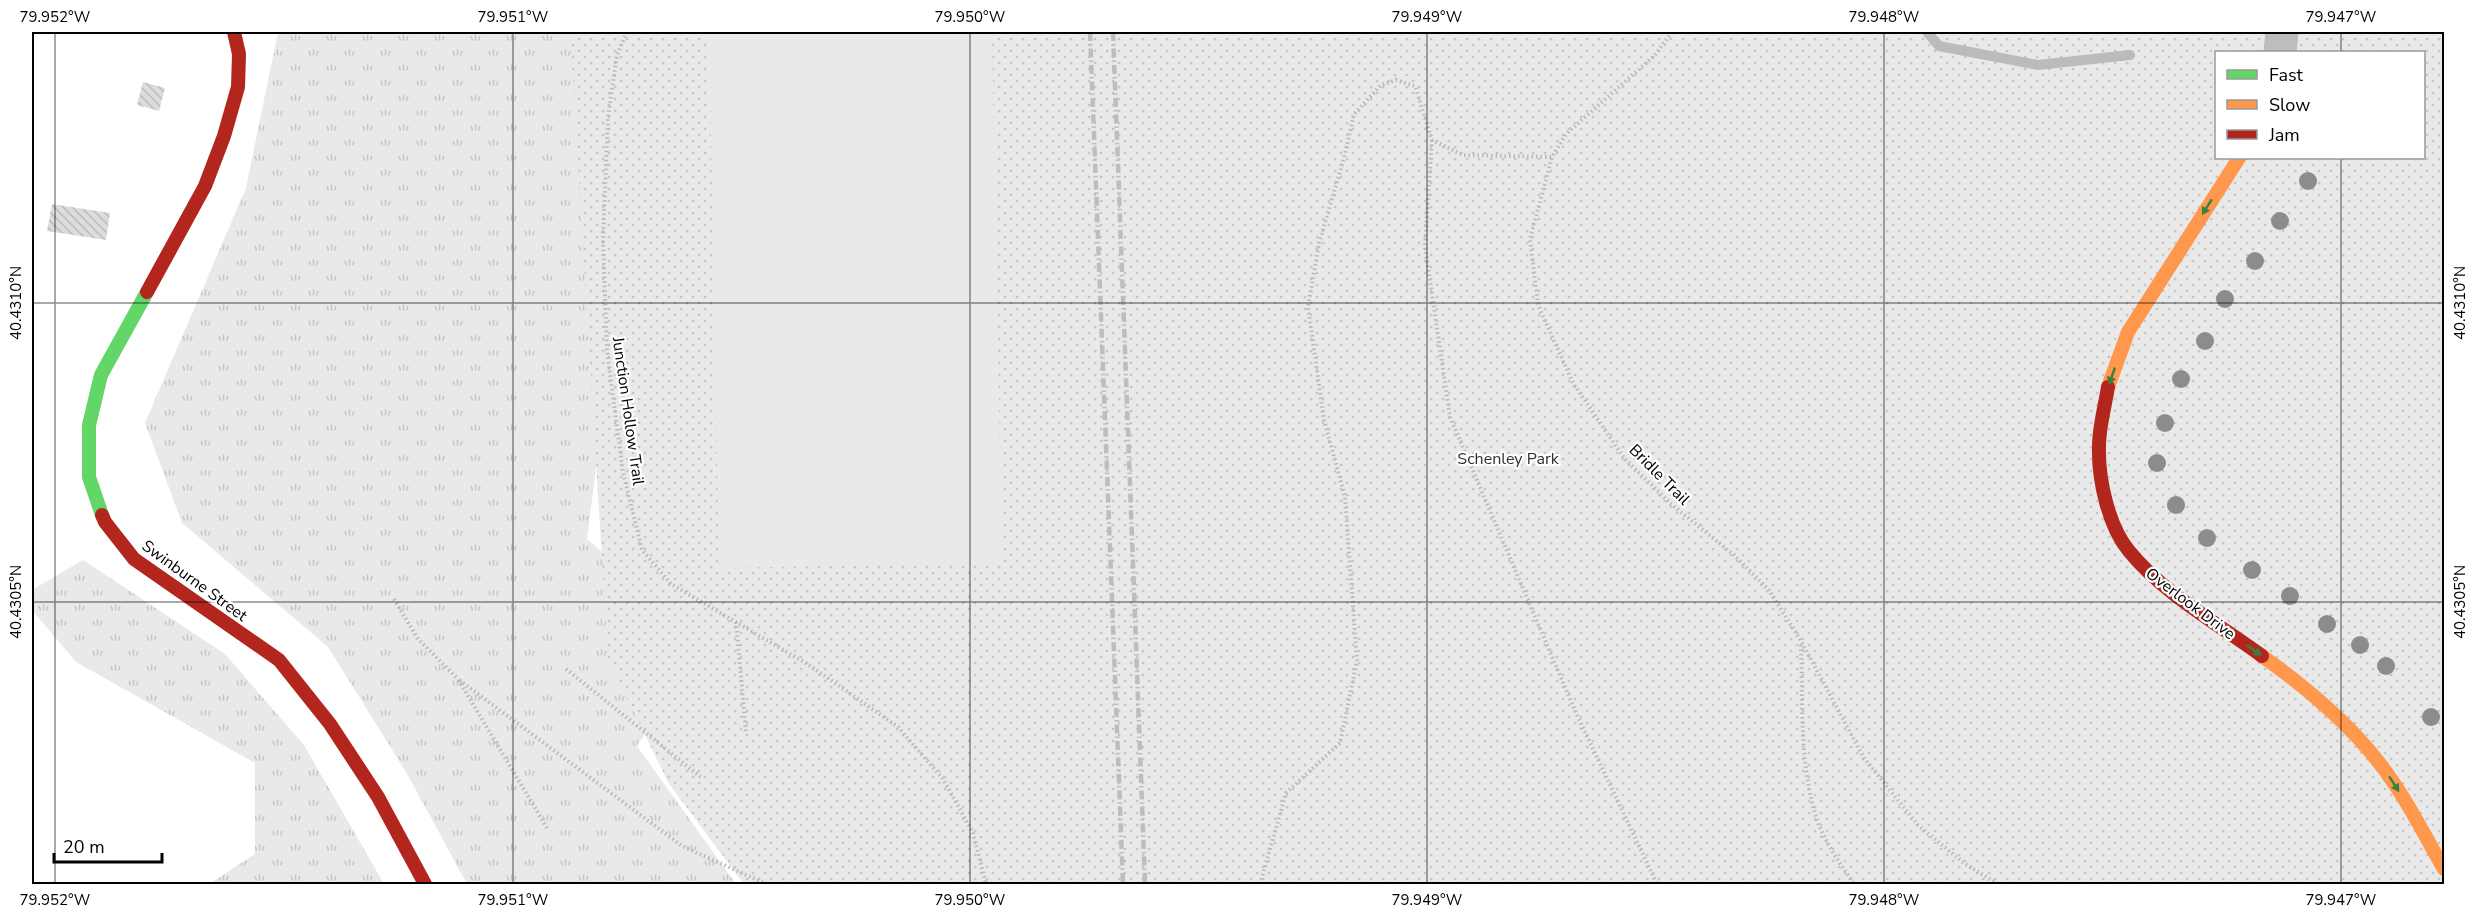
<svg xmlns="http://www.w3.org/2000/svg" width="2476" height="916" font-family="'Nunito Sans',sans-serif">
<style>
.grass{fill:url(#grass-tufts)}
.park{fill:url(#park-dots);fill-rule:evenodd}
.garden{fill:#e9e9e9}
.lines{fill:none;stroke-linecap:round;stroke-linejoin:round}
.stream{stroke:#bbb;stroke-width:10}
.building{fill:url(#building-back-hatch)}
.path{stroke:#b8b8b8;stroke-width:4;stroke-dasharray:1.5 3;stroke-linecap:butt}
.street{stroke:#bdbdbd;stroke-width:33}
.fast{stroke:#63d668;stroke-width:14}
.slow{stroke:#ff974d;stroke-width:14}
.jam{stroke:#b3261e;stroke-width:14}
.rail{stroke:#bdbdbd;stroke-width:4.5;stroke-dasharray:9 3 1.5 3;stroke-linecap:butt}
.tree{fill:#8c8c8c}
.oneway{fill:#3b803e}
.ticks{fill:none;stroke:#000;stroke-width:1.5;stroke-opacity:0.45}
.labels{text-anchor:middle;stroke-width:4.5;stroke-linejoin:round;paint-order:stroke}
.street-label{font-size:16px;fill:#000;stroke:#fff}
.park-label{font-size:16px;fill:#2e2e2e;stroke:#fff}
.neatline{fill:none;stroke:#000;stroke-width:2}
.ticks-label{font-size:15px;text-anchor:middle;fill:#000}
</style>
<defs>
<pattern id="grass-tufts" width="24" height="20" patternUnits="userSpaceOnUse" patternTransform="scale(1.5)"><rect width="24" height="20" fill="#e9e9e9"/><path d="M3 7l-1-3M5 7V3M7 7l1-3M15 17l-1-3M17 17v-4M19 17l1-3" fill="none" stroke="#c6c6c6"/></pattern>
<pattern id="park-dots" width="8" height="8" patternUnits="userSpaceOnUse" patternTransform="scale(1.5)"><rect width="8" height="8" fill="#e9e9e9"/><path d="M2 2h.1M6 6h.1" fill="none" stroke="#c6c6c6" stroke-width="1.8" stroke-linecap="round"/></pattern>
<pattern id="building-back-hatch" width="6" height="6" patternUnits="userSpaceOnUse" patternTransform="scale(1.5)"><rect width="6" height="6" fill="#dcdcdc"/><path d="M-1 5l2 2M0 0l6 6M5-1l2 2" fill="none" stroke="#bbb"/></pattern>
</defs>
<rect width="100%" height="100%" fill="#fff"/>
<g class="grass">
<polygon points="278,32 614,32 601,431 587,539 707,644 637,746 736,884 467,884 406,772 328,647 182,523 145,423 246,188"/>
<polygon points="83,560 225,654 304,745 384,884 209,884 255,854 255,763 76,662 32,610 32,590"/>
</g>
<path class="park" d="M574,32H2444V884H744L669,784L608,659L571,48ZM2216,52H2424V158H2216Z"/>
<polygon class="garden" points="709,32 992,32 1002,563 719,568"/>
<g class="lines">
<polyline class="stream" points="1927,32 1939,46 2038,65 2130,55"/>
</g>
<g class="building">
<polygon points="143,82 165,88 159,111 137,105"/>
<polygon points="52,204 110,213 106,240 47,231"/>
</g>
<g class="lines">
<g class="path">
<polyline points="627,32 617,55 608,117 603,239 607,351 623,472 642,550 671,584 809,665 898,727 943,779 973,833 986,884"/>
<polyline points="1672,32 1655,55 1566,134 1552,157 1530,239 1538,305 1573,383 1624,458 1671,504 1734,555 1769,590 1801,641 1864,758 1918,825 1965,864 1998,884"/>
<polyline points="1432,140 1425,247 1450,417 1576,713 1657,884"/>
<polyline points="394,599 418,639 458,679"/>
<polyline points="736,622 746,732"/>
<path d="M1801,645C1803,702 1799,765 1817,820C1825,843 1841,865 1854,884"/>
<polyline points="566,669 702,778"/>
<polyline points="547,828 458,679 682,846 766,884"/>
<polyline points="1260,884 1286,793 1340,743 1357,661 1345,497 1324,420 1308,307 1319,243 1344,158 1354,114 1381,85 1396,80 1415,86 1432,140 1463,155 1552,157"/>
</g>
<polyline class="street" points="2280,52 2282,32"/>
<polyline class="fast" points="102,515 89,477 89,425 101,375 147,292"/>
<g class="slow">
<polyline points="2108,387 2128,332 2239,158"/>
<path d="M2262,656C2310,690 2360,732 2393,782C2412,809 2427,840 2444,869"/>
</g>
<g class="jam">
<polyline points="147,292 205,186 224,136 238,87 239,54 234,32"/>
<path d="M2108,387C2105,406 2099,427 2099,446C2098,478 2108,526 2129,551C2164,594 2217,623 2262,656"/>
<polyline points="102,515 105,522 134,559 279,660 330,724 378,797 425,884"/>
</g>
<g class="rail">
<polyline points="1090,32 1123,884"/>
<polyline points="1113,32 1145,884"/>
</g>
</g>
<g class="tree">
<circle cx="2308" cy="181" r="9"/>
<circle cx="2280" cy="221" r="9"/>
<circle cx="2255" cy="261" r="9"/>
<circle cx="2225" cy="299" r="9"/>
<circle cx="2205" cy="341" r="9"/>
<circle cx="2181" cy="379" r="9"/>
<circle cx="2165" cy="423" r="9"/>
<circle cx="2157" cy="463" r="9"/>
<circle cx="2176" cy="505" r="9"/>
<circle cx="2207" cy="538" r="9"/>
<circle cx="2252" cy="570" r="9"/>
<circle cx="2290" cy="596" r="9"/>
<circle cx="2327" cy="624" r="9"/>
<circle cx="2360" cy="645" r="9"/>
<circle cx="2386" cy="666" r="9"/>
<circle cx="2431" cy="717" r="9"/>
</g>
<defs><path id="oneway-solid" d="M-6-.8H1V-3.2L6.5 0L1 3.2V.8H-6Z" transform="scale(1.5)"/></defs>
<g class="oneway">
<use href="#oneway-solid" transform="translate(2207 207) rotate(122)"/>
<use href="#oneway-solid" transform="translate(2112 376) rotate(109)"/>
<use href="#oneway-solid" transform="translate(2254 650) rotate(36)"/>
<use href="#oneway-solid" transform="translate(2394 784) rotate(57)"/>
</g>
<path class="ticks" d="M55,32V884M513,32V884M970,32V884M1427,32V884M1884,32V884M2341,32V52M2341,158V884M32,303H2444M32,602H2444"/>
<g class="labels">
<g class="street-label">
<text transform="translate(629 411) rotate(82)" y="6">Junction Hollow Trail</text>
<text transform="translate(1660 474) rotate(45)" y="6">Bridle Trail</text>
<text transform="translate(195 580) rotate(36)" y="6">Swinburne Street</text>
<text transform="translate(2191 603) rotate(37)" y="6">Overlook Drive</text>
</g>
<g class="park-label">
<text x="1508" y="464">Schenley Park</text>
</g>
</g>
<rect width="2476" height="916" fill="none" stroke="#ffffff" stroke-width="66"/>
<rect x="2215" y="51" width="210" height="108" fill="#ffffff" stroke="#999999" stroke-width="1.5"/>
<rect x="2227" y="70" width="30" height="9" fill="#63d668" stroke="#999999" stroke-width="1.5"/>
<text x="2269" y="81" font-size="18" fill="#000000">Fast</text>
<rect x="2227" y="100" width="30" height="9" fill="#ff974d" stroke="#999999" stroke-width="1.5"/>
<text x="2269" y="111" font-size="18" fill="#000000">Slow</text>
<rect x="2227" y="130" width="30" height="9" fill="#b3261e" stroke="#999999" stroke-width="1.5"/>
<text x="2269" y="141" font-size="18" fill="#000000">Jam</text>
<path d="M54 853v9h108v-9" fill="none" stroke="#000000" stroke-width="3"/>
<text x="63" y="853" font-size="18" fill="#000000" stroke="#ffffff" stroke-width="4.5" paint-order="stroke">20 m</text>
<rect x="33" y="33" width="2410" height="850" class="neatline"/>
<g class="ticks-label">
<text x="55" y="22">79.952°W</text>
<text x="513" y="22">79.951°W</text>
<text x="970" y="22">79.950°W</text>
<text x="1427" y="22">79.949°W</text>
<text x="1884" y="22">79.948°W</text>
<text x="2341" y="22">79.947°W</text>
<text transform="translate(16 303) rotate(-90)" y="5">40.4310°N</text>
<text transform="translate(2460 303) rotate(-90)" y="5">40.4310°N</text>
<text transform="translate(16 602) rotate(-90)" y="5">40.4305°N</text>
<text transform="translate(2460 602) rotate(-90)" y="5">40.4305°N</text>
<text x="55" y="905">79.952°W</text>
<text x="513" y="905">79.951°W</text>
<text x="970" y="905">79.950°W</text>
<text x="1427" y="905">79.949°W</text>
<text x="1884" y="905">79.948°W</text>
<text x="2341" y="905">79.947°W</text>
</g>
</svg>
